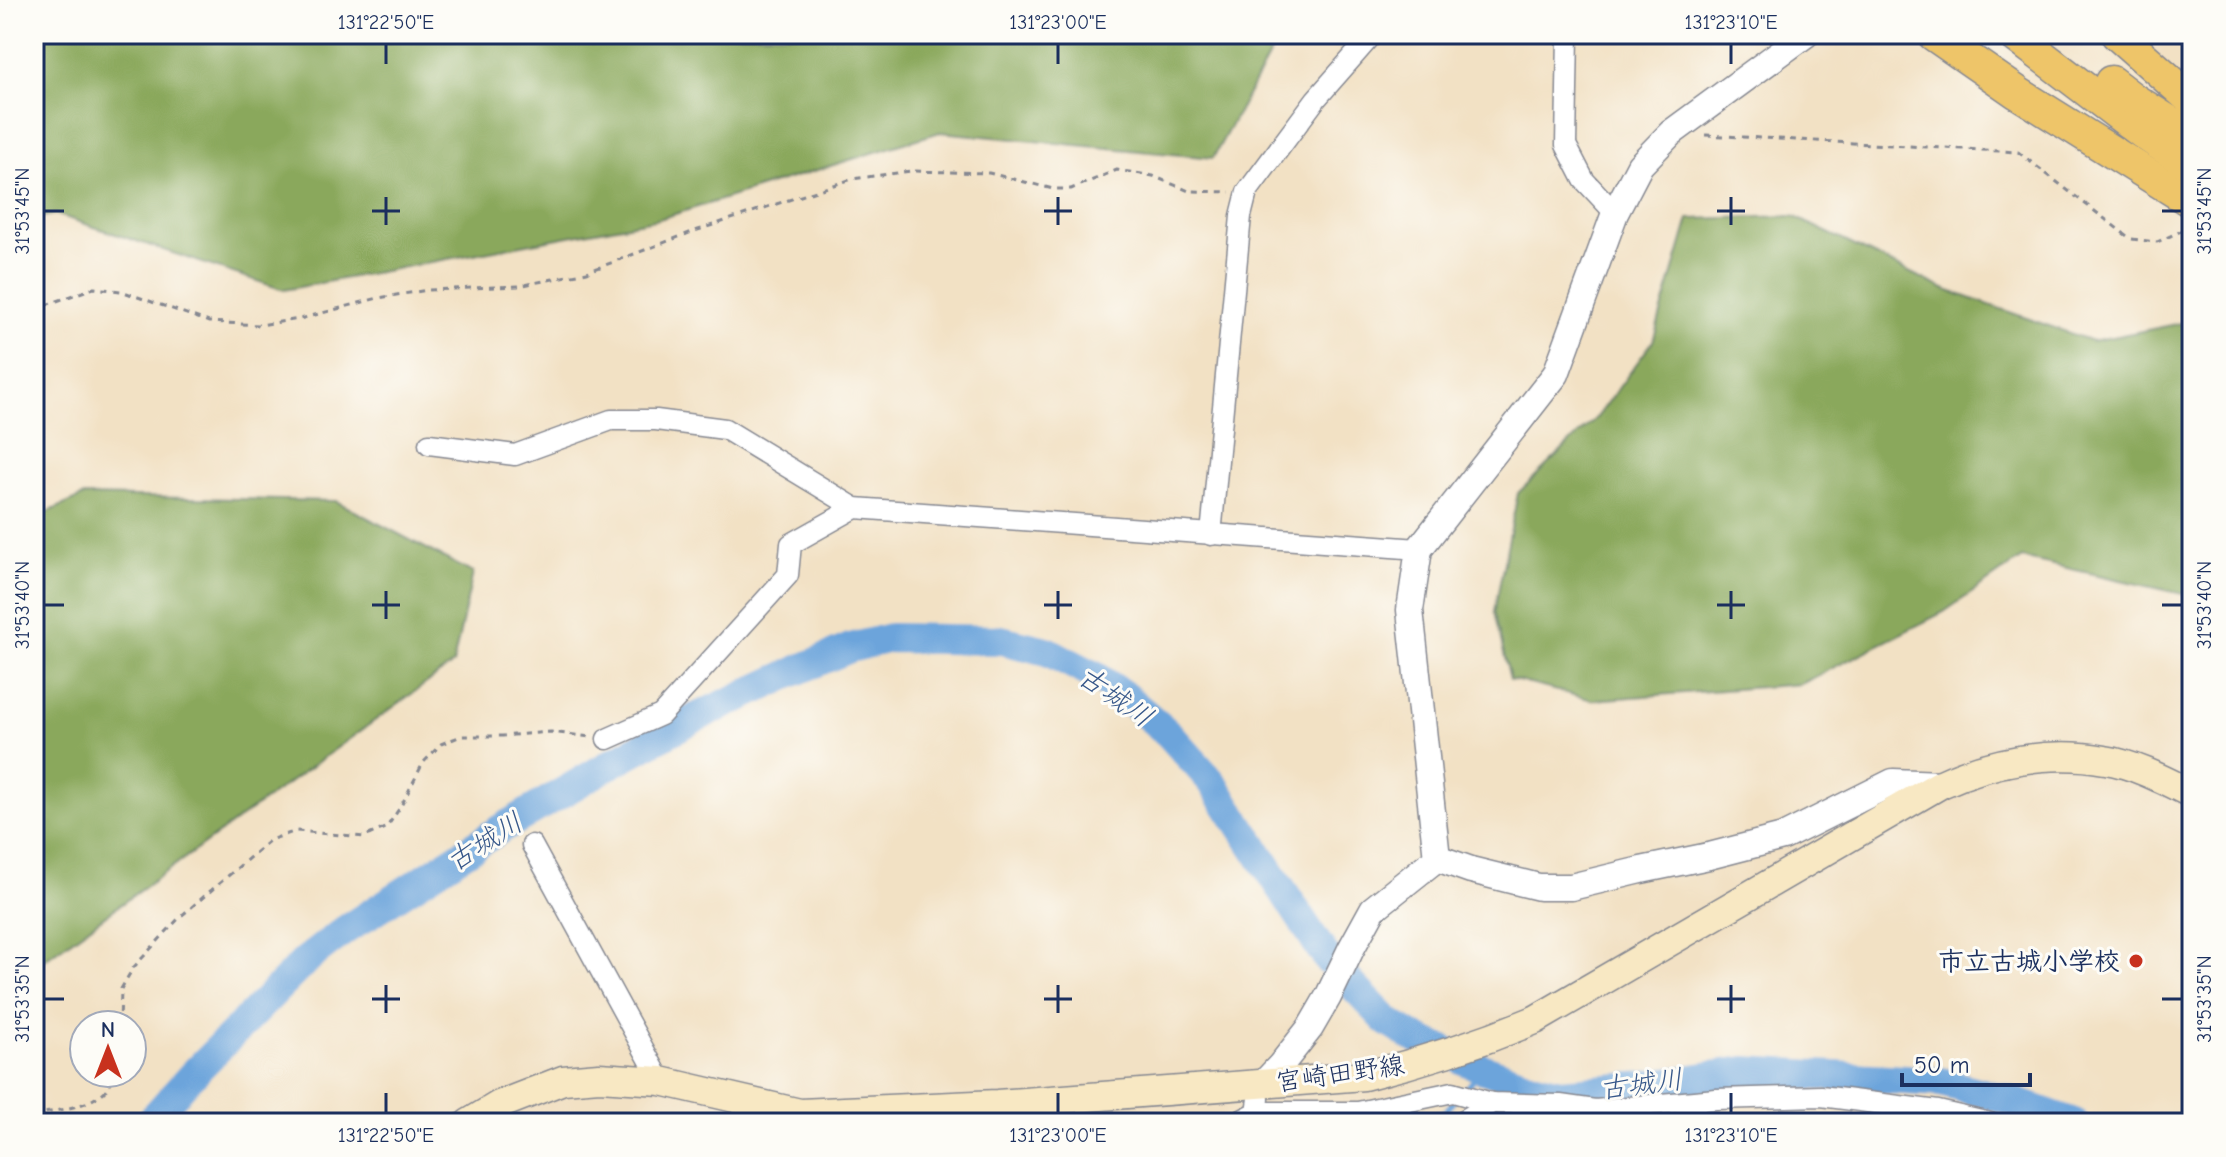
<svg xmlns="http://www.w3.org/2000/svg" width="2226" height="1157" font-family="'Comic Neue','Klee One',sans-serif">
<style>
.forest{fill:#8aa85b;stroke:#526c5c;stroke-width:2}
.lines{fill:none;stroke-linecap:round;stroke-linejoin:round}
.stream{stroke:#6ca4db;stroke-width:5}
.river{stroke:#6ca4db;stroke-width:30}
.minor-casing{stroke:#868891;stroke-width:23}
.tertiary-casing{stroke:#868891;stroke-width:29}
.secondary-casing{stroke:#868891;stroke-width:31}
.primary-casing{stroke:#868891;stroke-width:35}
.path{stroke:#868891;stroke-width:3;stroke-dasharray:6 6;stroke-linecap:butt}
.minor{stroke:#fff;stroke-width:20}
.tertiary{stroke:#fff;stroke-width:26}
.secondary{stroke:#f8e8c3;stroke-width:28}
.primary{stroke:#eec569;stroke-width:32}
.ticks{fill:none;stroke:#1b2f5e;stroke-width:3}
.poi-dot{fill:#c8321e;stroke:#fdfcf7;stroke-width:3}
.labels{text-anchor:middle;stroke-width:6;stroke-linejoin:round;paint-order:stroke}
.poi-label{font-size:26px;font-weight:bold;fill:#1b2f5e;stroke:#fdfcf7;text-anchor:end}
.street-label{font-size:26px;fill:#1b2f5e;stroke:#fdfcf7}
.water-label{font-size:28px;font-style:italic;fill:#37588a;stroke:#fdfcf7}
.neatline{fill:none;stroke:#1b2f5e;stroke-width:3}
.ticks-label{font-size:20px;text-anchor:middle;fill:#1b2f5e}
</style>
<rect width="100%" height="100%" fill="#fdfcf7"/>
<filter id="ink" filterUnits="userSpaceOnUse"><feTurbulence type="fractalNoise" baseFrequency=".0125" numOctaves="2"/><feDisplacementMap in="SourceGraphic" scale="16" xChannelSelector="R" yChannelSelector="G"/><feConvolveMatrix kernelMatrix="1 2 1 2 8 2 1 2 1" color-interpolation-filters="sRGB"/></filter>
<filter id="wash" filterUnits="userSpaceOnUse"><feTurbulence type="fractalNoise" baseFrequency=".006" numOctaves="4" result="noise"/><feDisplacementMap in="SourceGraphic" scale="32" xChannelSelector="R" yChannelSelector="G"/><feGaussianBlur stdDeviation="1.8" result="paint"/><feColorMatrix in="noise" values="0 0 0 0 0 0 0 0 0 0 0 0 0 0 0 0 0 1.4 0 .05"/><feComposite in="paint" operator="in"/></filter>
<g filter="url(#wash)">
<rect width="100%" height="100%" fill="#f2e1c4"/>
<g class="forest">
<polygon points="34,34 1281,34 1213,158 940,132 659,219 284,290 55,214 34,219"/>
<polygon points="1793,216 1944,289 2092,341 2192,321 2192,596 2022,558 1944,612 1801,684 1593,700 1510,679 1494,612 1518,493 1598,416 1653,341 1689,219"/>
<polygon points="84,496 336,501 473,573 453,664 34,967 34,518"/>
</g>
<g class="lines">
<g class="stream">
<polyline points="1465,1089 1484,1069"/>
<polyline points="1375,1123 1443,1113 1456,1099"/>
</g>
<polyline class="river" points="149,1123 192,1075 305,961 345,930 499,830 614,762 691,720 796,671 850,648 890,638 1001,640 1047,651 1097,677 1122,694 1169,734 1212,782 1328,960 1387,1021 1411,1036 1484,1069 1532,1086 1560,1093 1646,1086 1745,1071 1941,1082 2012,1101 2074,1123"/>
</g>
</g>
<g filter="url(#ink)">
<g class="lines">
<defs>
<g id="minor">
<polyline points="1568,34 1566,145 1584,180 1615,213"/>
<polyline points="429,444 515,455 611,420 656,420 725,429 855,508 1419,549"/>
<polyline points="1211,535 1241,216 1247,192 1316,99 1373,34"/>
<polyline points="607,739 661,715 788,575 791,544 855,508"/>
<polyline points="532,845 661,1081"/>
<polyline points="1257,1112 1358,1112 1453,1092 1492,1103 1560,1105 1595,1110 1716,1099 1821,1096 1938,1111 1990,1123"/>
<polyline points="1236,1123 1257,1112 1259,1099"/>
<polyline points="1459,1123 1492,1103"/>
</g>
<g id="tertiary">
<polyline points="1437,858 1471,870 1539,887 1571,887 1641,870 1709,856 1783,837 1893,782 1941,784"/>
<polyline points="1263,1084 1280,1066 1310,1028 1328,997 1351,949 1373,909 1437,858 1410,610 1419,549 1556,374 1615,213 1640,165 1671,133 1806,34"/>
</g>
<path id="secondary" d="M469,1123L499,1105L563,1080L599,1077L661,1081L800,1113L997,1104L1364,1076C1425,1061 1477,1044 1535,1020L1941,784C1991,761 2051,750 2105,760C2134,764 2166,781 2192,794"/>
<g id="primary">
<polyline points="1933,34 2018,93 2192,202"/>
<polyline points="2013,34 2143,133 2192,166"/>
<polyline points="2117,34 2192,100"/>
<polyline points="2111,82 2133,99 2192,136"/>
</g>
</defs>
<use href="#minor" class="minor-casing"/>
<use href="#tertiary" class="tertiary-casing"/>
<use href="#secondary" class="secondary-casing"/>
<use href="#primary" class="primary-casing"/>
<g class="path">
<polyline points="1706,135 2018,152 2131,239 2157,242 2192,226"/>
<polyline points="34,309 94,288 121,291 209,322 259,325 300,319 378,298 428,290 519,286 587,272 692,232 852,179 911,171 989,173 1053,189 1071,189 1117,170 1153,176 1189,191 1230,192"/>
<polyline points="120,1025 121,989 133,968 180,917 270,840 296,831 364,837 387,827 401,806 423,763 441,744 461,736 503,736 551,732 590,737"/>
<path d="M34,1115C57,1110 88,1108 106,1090C110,1086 112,1079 114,1073"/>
</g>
<use href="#minor" class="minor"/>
<use href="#tertiary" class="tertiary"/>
<use href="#secondary" class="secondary"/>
<use href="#primary" class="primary"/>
</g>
</g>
<path class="ticks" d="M386,44V64M1058,44V64M1731,44V64M386,197V225M1058,197V225M1731,197V225M44,211H64M372,211H400M1044,211H1072M1717,211H1745M2162,211H2182M386,591V619M1058,591V619M1731,591V619M44,605H64M372,605H400M1044,605H1072M1717,605H1745M2162,605H2182M386,985V1013M1058,985V1013M1731,985V1013M44,999H64M372,999H400M1044,999H1072M1717,999H1745M2162,999H2182M386,1093V1113M1058,1093V1113M1731,1093V1113"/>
<circle class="poi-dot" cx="2136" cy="961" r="8"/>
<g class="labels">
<g class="poi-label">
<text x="2120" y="970">市立古城小学校</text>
</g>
<g class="street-label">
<text transform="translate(1340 1073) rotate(-8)" y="9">宮崎田野線</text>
</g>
<g class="water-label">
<text transform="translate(1116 696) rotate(35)" y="10">古城川</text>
<text transform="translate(484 841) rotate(-32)" y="10">古城川</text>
<text transform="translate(1641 1083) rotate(-7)" y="10">古城川</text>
</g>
</g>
<rect width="2226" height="1157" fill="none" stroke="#fdfcf7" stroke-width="88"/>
<g transform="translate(108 1049)"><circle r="38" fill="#fdfcf7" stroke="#a3aaba" stroke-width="2"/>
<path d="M0-6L14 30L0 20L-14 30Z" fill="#c8321e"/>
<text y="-12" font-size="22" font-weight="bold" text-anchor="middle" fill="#1b2f5e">N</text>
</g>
<path d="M1902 1073v12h128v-12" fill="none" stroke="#1b2f5e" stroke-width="4"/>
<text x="1914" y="1073" font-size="24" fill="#1b2f5e" stroke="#fdfcf7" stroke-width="6" paint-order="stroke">50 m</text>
<rect x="44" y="44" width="2138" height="1069" class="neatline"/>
<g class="ticks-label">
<text x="386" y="29">131°22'50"E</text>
<text x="1058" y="29">131°23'00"E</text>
<text x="1731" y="29">131°23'10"E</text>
<text transform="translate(22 211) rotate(-90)" y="7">31°53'45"N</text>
<text transform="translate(2204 211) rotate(-90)" y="7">31°53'45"N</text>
<text transform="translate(22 605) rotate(-90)" y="7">31°53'40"N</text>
<text transform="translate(2204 605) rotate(-90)" y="7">31°53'40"N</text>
<text transform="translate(22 999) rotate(-90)" y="7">31°53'35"N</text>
<text transform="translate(2204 999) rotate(-90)" y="7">31°53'35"N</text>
<text x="386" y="1142">131°22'50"E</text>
<text x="1058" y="1142">131°23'00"E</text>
<text x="1731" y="1142">131°23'10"E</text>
</g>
</svg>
